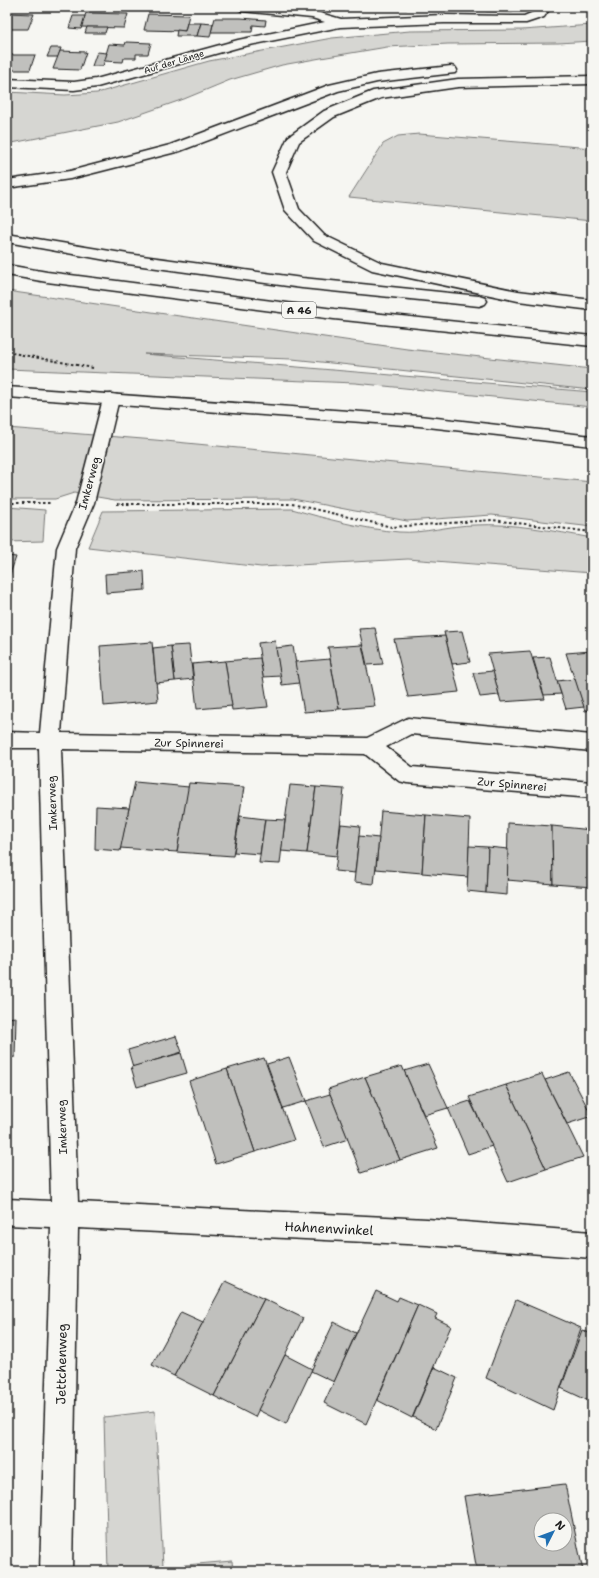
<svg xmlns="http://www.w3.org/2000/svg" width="599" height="1578" font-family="'Shantell Sans',sans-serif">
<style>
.green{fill:#d6d6d2;stroke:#797977}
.building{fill:#c0c0bd;stroke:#1c1c1c;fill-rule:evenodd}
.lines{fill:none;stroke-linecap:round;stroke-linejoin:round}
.street-casing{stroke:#1c1c1c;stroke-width:3}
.secondary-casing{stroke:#1c1c1c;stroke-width:3}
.highway-casing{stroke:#1c1c1c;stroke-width:3}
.path{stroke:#1c1c1c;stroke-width:2;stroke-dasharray:2.5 2.5;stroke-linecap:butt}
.street{fill:#f6f6f2;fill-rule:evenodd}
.secondary{fill:#f6f6f2;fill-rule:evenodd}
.highway{fill:#f6f6f2;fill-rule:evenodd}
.labels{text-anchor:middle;stroke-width:3;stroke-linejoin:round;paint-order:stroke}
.far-street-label{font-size:9px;fill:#1c1c1c;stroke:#f6f6f2}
.shield{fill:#f6f6f2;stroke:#5d5d5c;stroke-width:1}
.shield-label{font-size:10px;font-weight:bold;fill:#1c1c1c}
.street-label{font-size:11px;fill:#1c1c1c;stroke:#f6f6f2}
.near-street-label{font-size:13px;fill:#1c1c1c;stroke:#f6f6f2}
</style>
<rect width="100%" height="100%" fill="#f6f6f2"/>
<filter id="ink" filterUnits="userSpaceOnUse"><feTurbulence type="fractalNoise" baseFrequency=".025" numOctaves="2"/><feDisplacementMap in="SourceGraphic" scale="8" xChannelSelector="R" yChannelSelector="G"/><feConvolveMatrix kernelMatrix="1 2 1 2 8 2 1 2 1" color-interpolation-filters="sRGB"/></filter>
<g filter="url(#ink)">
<g class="green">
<polygon points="592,25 592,41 558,43 448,44 387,47 321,58 282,65 230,80 184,99 118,122 7,144 7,92 65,95 97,93 209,61 332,38 410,31 522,30"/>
<polygon points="419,134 592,148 592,221 349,197 383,144 398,136"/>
<polygon points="7,291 407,349 592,369 592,390 292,359 144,354 592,392 592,407 355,383 7,369"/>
<polygon points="7,428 155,440 592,482 592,527 492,515 407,521 293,499 115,500 74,493 55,499 7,499"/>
<polygon points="7,507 45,510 43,541 7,542"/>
<path d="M292,509C327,519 363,529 399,532C424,534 449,525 475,525C514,523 553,531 592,538V573L408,559L261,567L88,547L103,511Z"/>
<polygon points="155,1411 163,1567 232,1561 233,1571 108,1571 104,1417"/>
</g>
<g class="building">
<polygon points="382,7 406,7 407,9 382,9"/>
<polygon points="486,7 511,7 512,12 486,11"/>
<polygon points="7,13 34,14 28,29 7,29"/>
<polygon points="86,13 128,14 124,28 81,27"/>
<polygon points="148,14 189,15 185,31 144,30"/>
<polygon points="73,16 85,16 81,29 69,28"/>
<polygon points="215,18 241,18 266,20 265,26 253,25 252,32 211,32"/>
<polygon points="187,23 201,23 197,36 176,36 177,30 185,31"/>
<polygon points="201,23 213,24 210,37 197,36"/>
<polygon points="87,27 107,27 105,33 85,33"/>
<polygon points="126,42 151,43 148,54 136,54 136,58 124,58 123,62 104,61 109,44 125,45"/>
<polygon points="51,48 61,48 58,57 47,57"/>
<polygon points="60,51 86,52 80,70 53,69"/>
<polygon points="97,52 107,53 103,66 92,66"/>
<polygon points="7,55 35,55 30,70 7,70"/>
<polygon points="7,556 16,557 7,583"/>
<polygon points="144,571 145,590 106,593 105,574"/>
<polygon points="375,628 383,664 367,665 359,629"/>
<polygon points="462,631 470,662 452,664 444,632"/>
<polygon points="445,636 459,692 408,697 394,639"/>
<polygon points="275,641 281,676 263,677 258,643"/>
<polygon points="152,642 158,701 104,706 100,646"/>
<polygon points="189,645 193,679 175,681 171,646"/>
<polygon points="362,645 375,706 339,709 328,647"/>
<polygon points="171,646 175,681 156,683 153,648"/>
<polygon points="293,646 299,683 282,685 276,648"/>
<polygon points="530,651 545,699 501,702 488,654"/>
<polygon points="592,651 592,710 585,711 566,653"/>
<polygon points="550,657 561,694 544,695 533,658"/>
<polygon points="260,658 268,707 232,710 225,661"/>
<polygon points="330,659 339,709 304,712 295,662"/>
<polygon points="225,661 232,706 197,709 192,664"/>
<polygon points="493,671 499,695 480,697 473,673"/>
<polygon points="575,679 584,707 566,709 557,681"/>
<polygon points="135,782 189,787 177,852 120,848"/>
<polygon points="189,783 244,787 233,856 177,852"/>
<polygon points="290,785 316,787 307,853 281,851"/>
<polygon points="316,787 344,789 337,856 307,853"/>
<polygon points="96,806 129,808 120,851 95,849"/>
<polygon points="381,811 426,815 422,873 376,869"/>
<polygon points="426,815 470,819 468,877 422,873"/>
<polygon points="240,816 265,819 260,854 234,852"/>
<polygon points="265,819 285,820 280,864 259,863"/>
<polygon points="508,823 552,826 553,884 507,880"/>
<polygon points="341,824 360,826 355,873 335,871"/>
<polygon points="552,826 592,830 592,887 553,884"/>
<polygon points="359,836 379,838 374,884 354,882"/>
<polygon points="469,846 488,847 486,893 467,891"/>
<polygon points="488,847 508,849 507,895 486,893"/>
<polygon points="16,1017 15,1057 7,1058 7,1018"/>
<polygon points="176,1036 182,1052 133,1067 128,1050"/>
<polygon points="181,1053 187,1073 137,1087 131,1067"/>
<polygon points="289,1057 306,1101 283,1108 267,1064"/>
<polygon points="264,1058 294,1140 255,1152 227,1069"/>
<polygon points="428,1064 448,1108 424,1115 404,1071"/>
<polygon points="402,1066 438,1148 400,1160 365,1077"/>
<polygon points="227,1069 255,1152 216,1164 189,1081"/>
<polygon points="569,1072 592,1116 567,1124 545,1080"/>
<polygon points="542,1074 583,1157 546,1169 506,1085"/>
<polygon points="365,1077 400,1160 361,1173 328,1089"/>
<polygon points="506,1085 546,1169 508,1182 469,1097"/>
<polygon points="330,1094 348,1139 324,1147 306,1101"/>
<polygon points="470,1101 492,1146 468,1154 448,1108"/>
<polygon points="225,1281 264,1299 214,1396 174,1376"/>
<polygon points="376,1291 397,1301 399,1297 418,1305 366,1424 324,1403"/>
<polygon points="264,1299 303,1318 255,1417 214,1396"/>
<polygon points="516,1300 581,1328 553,1410 486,1378"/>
<polygon points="418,1305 437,1314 435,1318 451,1326 412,1418 377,1400"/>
<polygon points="181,1312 203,1322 174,1376 152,1365"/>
<polygon points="334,1322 356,1333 334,1382 311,1371"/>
<polygon points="582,1330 592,1334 592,1394 589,1401 561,1388"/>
<polygon points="285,1355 312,1369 286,1424 258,1410"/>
<polygon points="434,1367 457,1378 436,1429 413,1417"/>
<polygon points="592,1394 592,1409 587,1407"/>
<path d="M565,1484L583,1571H477L464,1496ZM541,1520H565V1544H541Z"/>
</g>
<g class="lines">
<defs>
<g id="street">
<polygon points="236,7 274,7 313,11 341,19 444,15 511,16 524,16 536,11 539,7 551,7 544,17 526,23 444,23 340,27 240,47 97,87 74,90 7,87 7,79 74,82 96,79 238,40 325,22 312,18 242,11"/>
<polygon points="111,394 117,395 119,399 94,503 75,548 61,733 367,738 408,718 592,735 592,751 411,734 386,747 412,767 592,782 592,798 407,783 399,781 365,754 61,749 78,1202 427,1219 592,1232 592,1258 427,1245 78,1228 72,1571 40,1571 51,1227 7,1225 7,1199 51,1201 39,748 7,748 7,732 40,733 57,548 76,503 103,399 105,395"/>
</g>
<polygon id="secondary" points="7,387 419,416 592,436 592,446 419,426 7,397"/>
<g id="highway">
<polygon points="451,66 455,67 457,70 455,73 377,82 338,91 180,151 70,179 7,188 7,180 70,171 170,145 329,85 377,74"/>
<polygon points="592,76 592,84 458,87 381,98 334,117 299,142 286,172 299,209 324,235 382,263 518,291 592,300 592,310 518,301 372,270 314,241 285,210 272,172 288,137 324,111 373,91 458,79"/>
<polygon points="7,234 128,254 302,278 479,296 485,298 487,301 485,304 479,306 302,288 128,264 7,242"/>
<polygon points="7,265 47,272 334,309 592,336 592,346 334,319 47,282 7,275"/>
</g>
</defs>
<use href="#street" class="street-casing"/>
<use href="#secondary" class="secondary-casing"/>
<use href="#highway" class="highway-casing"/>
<g class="path">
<polyline points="7,352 93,368"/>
<polyline points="7,503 50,503"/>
<polyline points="117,504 292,504 392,527 492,520 592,532"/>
</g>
<use href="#street" class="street"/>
<use href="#secondary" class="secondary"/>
<use href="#highway" class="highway"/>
</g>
</g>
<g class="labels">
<g class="far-street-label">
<text transform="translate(174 62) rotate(-17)" y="3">Auf der Länge</text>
</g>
<rect class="shield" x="282" y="302" width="34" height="16" rx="3"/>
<g class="shield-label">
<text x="299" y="314">A 46</text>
</g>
<g class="street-label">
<text transform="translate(89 483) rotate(-75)" y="4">Imkerweg</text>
<text transform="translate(189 743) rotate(1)" y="4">Zur Spinnerei</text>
<text transform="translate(512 784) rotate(5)" y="4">Zur Spinnerei</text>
<text transform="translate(52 803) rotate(-92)" y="4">Imkerweg</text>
<text transform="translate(62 1127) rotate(-92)" y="4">Imkerweg</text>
</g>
<g class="near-street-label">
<text transform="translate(329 1228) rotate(3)" y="5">Hahnenwinkel</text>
<text transform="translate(61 1364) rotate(-89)" y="5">Jettchenweg</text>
</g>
</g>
<rect width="599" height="1578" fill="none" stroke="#f6f6f2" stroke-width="24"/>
<rect x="12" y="12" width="575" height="1554" fill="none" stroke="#1c1c1c" stroke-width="1.5" filter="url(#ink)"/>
<g transform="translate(553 1532) rotate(48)"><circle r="19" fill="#f6f6f2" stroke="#9f9f9c"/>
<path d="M0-3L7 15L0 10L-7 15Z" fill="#1f6fb2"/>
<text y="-6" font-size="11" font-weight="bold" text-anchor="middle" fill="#1c1c1c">N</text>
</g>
</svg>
